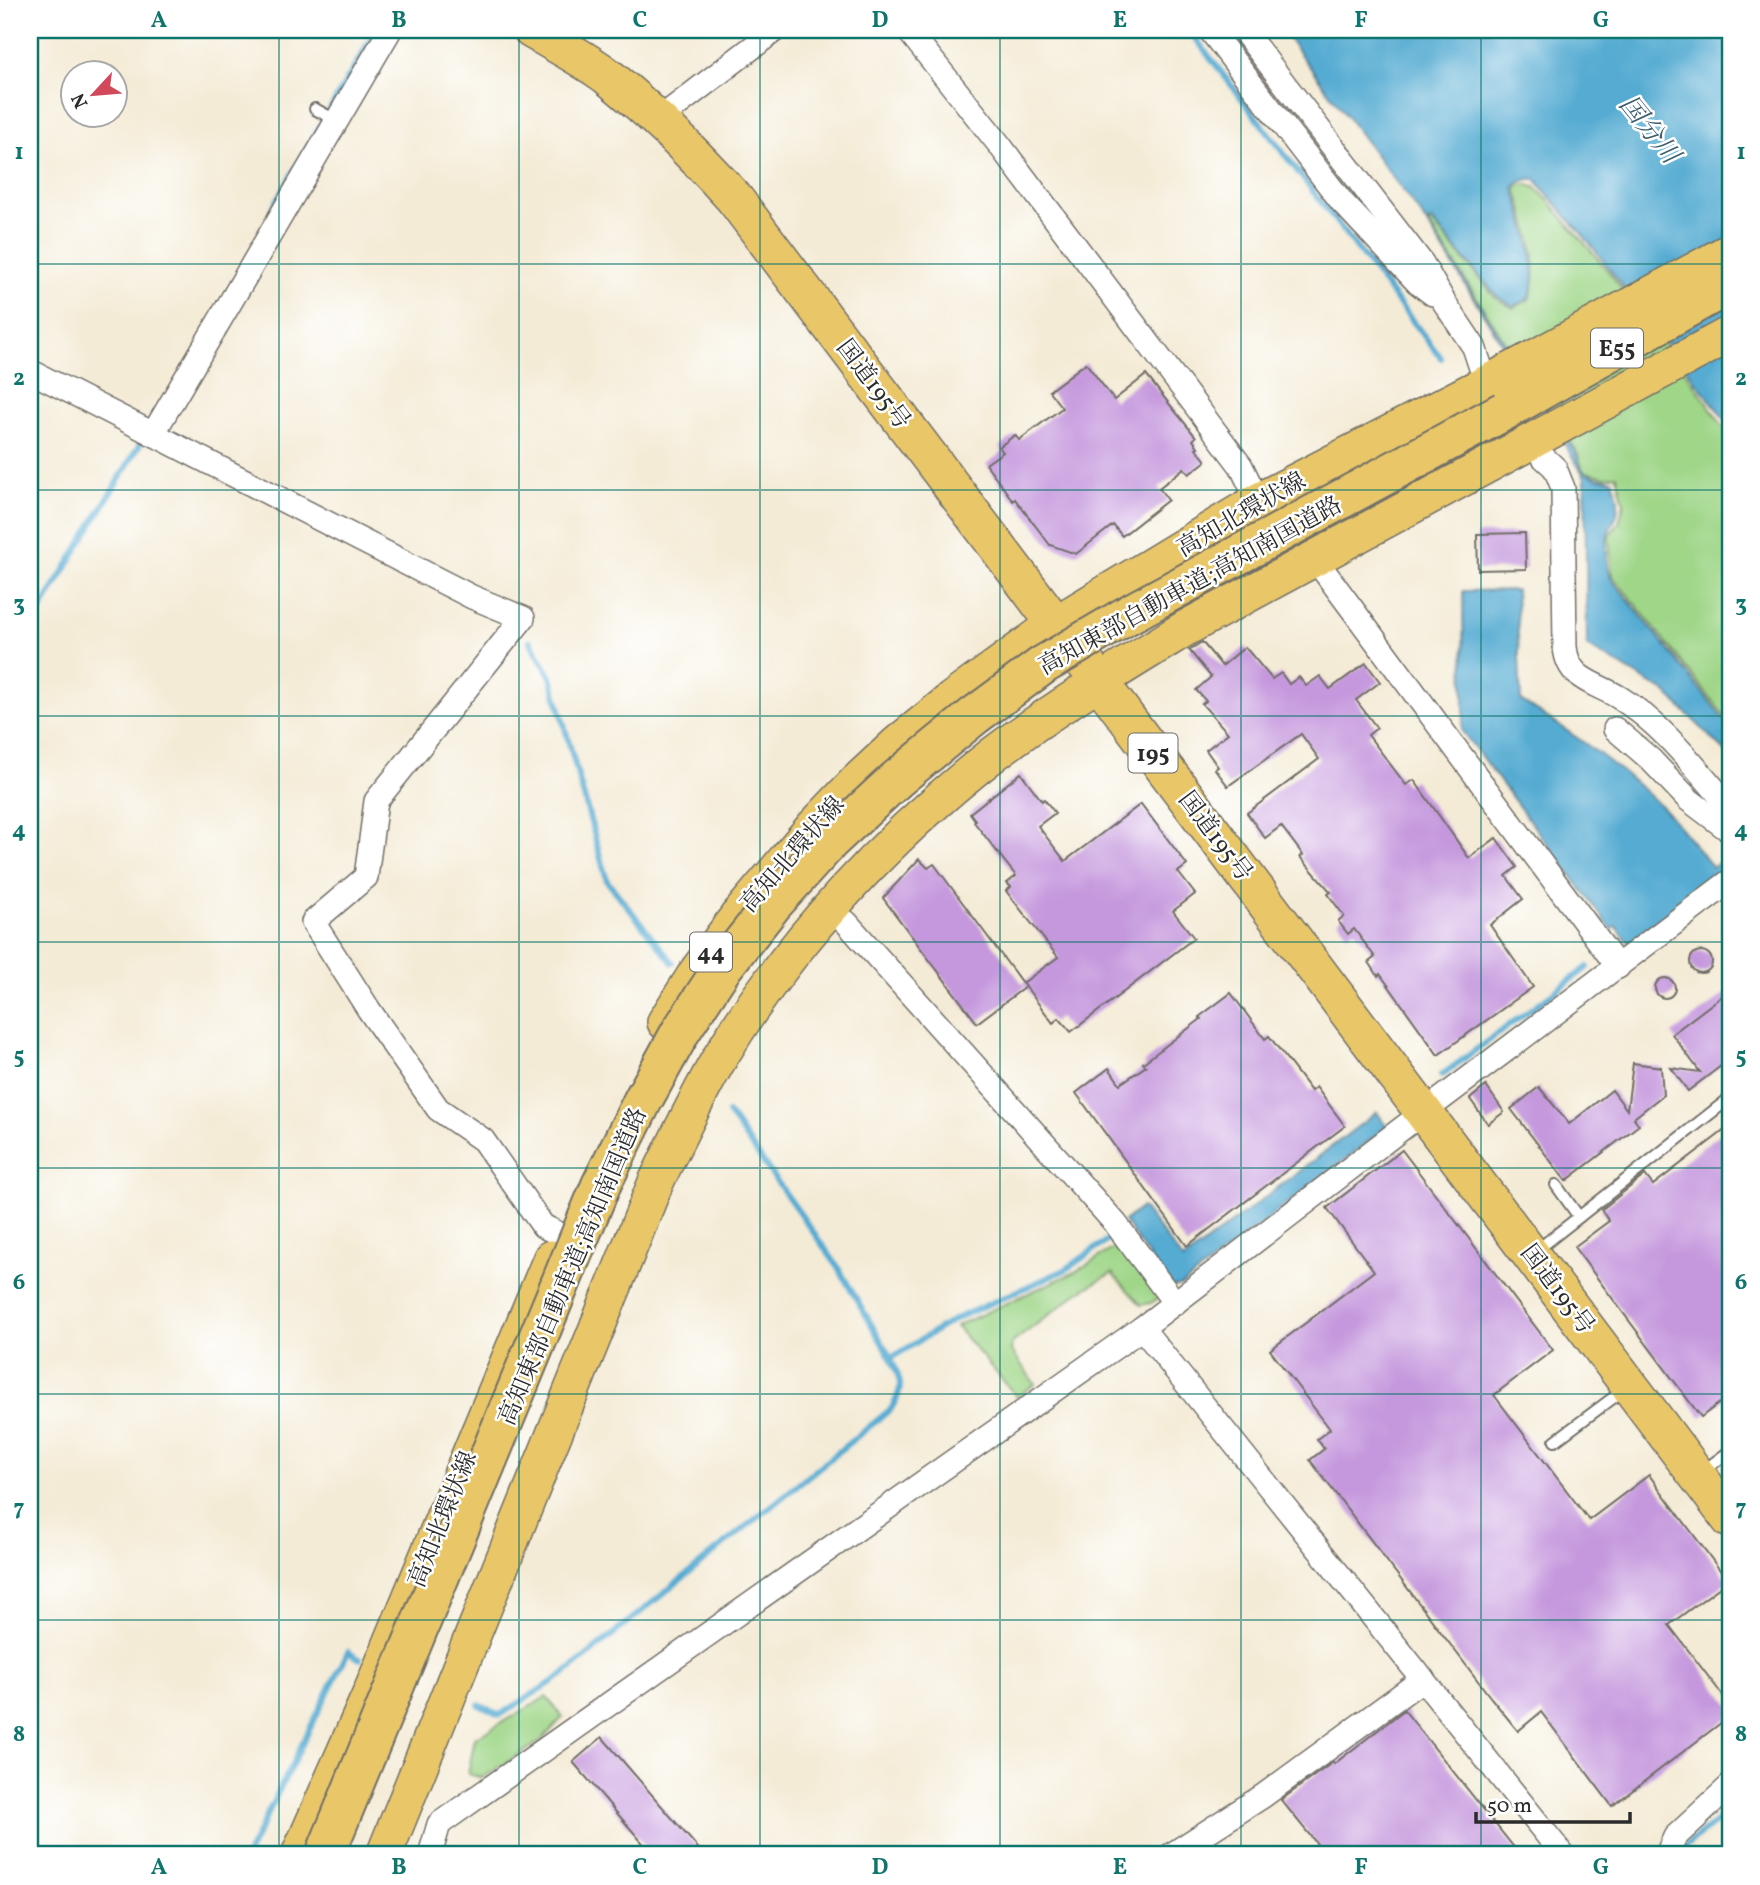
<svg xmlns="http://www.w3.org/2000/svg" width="1760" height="1885" font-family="Vollkorn,'Noto Serif JP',serif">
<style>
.green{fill:#9fd688;stroke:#65805a;stroke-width:2}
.water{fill:#55abd2;stroke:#406b7e;stroke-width:2}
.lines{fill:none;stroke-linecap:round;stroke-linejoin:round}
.stream{stroke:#55abd2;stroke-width:6}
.building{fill:#c598dd}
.service-casing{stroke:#716e67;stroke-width:14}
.minor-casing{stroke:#716e67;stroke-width:26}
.primary-casing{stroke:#716e67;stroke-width:38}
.trunk-casing{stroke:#716e67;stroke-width:40}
.motorway-casing{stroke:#716e67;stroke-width:42}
.service{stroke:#fff;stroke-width:10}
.minor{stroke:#fff;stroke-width:23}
.primary{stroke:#e9c769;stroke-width:35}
.trunk{stroke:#e9c769;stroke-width:37}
.motorway{stroke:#e9c769;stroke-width:38}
.motorway-bridge-casing{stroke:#716e67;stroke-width:42;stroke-linecap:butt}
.motorway-bridge{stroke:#e9c769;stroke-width:38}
.grid{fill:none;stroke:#0f766e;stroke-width:2;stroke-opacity:0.55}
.labels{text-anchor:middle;stroke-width:5;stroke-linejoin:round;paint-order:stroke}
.shield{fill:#fff;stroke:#6b6b6b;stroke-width:2}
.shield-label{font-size:23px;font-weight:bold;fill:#2b2b2b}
.street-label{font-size:24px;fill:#2b2b2b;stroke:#fff}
.water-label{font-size:26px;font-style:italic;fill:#3c5e6e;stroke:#fff}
.neatline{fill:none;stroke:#0f766e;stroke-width:2.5}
.grid-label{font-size:23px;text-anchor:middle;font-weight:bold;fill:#0f766e}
</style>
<rect width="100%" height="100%" fill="#fff"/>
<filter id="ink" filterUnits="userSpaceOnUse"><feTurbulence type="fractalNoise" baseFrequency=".0143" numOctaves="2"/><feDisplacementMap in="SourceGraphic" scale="14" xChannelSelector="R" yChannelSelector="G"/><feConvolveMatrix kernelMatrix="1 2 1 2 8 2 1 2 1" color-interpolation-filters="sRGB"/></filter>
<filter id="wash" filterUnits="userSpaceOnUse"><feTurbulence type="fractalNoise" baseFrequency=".00686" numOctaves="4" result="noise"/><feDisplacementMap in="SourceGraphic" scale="28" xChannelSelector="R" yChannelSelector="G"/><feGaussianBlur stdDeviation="1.57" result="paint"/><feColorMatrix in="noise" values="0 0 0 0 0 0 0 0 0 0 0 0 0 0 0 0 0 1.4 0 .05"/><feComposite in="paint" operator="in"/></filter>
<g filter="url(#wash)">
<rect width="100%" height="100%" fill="#f4ebd6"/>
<g class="green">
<path d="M1526,184L1535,187L1548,200L1608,271L1697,388L1730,437V723L1612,575L1609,535L1619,523L1624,503L1617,475L1605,477L1583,471L1578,454L1428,223L1431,221L1496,298L1513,308L1529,300C1544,264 1526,222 1516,187Z"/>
<polygon points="1122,1243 1160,1297 1151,1303 1141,1305 1112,1273 1076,1294 1012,1343 1011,1350 1035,1384 1017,1397 956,1326 1073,1273"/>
<polygon points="546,1697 563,1717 541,1741 482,1778 468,1774 475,1738"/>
</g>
<g class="water">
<path d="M1282,30H1730V426L1588,241L1535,179C1527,178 1519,182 1514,188C1521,210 1544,279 1528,298C1525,302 1518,304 1513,306L1497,296L1432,221L1427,222L1576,454L1583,471L1598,478L1613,480C1616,491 1620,501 1617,513C1616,520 1610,526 1608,534C1605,547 1607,566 1611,578L1730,727V756L1665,692L1587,646L1585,477L1424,219Z"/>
<path d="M1516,590L1521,701C1570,731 1618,765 1660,805C1679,824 1695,847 1713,867L1720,862L1725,870L1629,943L1616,926L1612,930L1462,731L1464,714L1463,591Z"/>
<polygon points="1377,1112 1387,1127 1181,1286 1170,1287 1124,1221 1142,1207 1183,1260"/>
</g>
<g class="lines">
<g class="stream">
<polyline points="1189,30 1441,358"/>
<polyline points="271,211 376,30"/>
<polyline points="30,628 146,434"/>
<polyline points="530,641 551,677 607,881 673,963"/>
<polyline points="1442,1075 1588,967"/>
<polyline points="728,1113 836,1264 891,1358"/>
<path d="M479,1705L500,1715L563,1675L891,1409C905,1387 901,1381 891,1358L955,1319L1065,1270L1118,1233"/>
<polyline points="247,1855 348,1652 360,1659"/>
<polyline points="1679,1855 1684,1847 1730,1811"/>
</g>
</g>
<g id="blocks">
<g class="building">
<polygon points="1086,363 1114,400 1146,375 1196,437 1193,440 1198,447 1196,448 1206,461 1189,474 1184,468 1159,488 1168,500 1122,536 1113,525 1076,554 1050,545 1015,499 1013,501 986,464 1003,452 999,447 1015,435 1019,440 1062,408 1049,391"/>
<polygon points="1525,533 1526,569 1478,570 1477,534"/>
<polygon points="1202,642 1222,666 1245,647 1272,679 1281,673 1289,684 1299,677 1306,686 1320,676 1330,689 1366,663 1380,682 1356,700 1377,728 1368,735 1406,785 1414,780 1469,858 1496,838 1517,867 1506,876 1523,899 1490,925 1533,987 1438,1055 1380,974 1378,976 1369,962 1375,957 1354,929 1348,934 1338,921 1344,916 1328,894 1331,892 1300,857 1303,855 1281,826 1265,838 1247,813 1319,759 1301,734 1228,786 1215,769 1218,767 1206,750 1228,733 1202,704 1206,701 1196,690 1211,677 1189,650"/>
<polygon points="1021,773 1042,801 1044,799 1055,813 1038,826 1065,861 1141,804 1187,865 1178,872 1195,894 1173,911 1194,938 1071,1032 1059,1018 1053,1023 1023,983 1058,957 1006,891 1011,887 1007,883 1016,876 974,822 975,820 970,813"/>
<polygon points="919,859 928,868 934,864 1025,987 977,1023 883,898"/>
<circle cx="1701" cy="962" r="11"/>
<circle cx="1665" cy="988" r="10"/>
<polygon points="1730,990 1730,1059 1688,1091 1671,1068 1700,1072 1672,1034"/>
<polygon points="1231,993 1265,1039 1269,1036 1311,1091 1316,1087 1345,1126 1187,1246 1076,1093 1109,1068 1120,1084 1146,1066 1143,1063 1201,1019 1199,1017"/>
<polygon points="1633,1063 1661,1067 1663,1095 1634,1118 1639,1125 1566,1181 1511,1109 1539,1087 1569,1124 1612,1090 1627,1110"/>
<polygon points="1486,1086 1504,1112 1488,1124 1470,1099"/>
<polygon points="1730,1126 1730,1395 1701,1417 1574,1247 1609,1221 1601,1210 1645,1175 1653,1185"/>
<polygon points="1402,1150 1553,1350 1494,1395 1589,1520 1649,1475 1728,1581 1669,1625 1730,1705 1730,1716 1612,1806 1541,1712 1518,1731 1491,1698 1310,1460 1324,1449 1317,1439 1330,1429 1270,1350 1374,1271 1327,1208"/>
<polygon points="1404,1710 1520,1855 1326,1855 1281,1800 1333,1762 1334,1764"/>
<polygon points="602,1737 704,1855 653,1855 573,1762"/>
</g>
</g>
</g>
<g filter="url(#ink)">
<use href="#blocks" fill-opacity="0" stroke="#716e67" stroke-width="2"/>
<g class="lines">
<defs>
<g id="service">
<polyline points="315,109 337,121"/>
<polyline points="1556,1185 1579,1217"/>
<polyline points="1537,1250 1730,1098"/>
<polyline points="1555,1441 1625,1389"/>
<polyline points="1703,1471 1730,1451"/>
</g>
<g id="minor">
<polyline points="908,30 998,143 1241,466 1258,501"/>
<polyline points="1210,30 1342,202 1417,282 1433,294"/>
<polyline points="1243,30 1422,263 1444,302 1474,347 1486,383"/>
<polyline points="658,120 775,30"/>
<polyline points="30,371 472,597 523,618 376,801 366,877 313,922 369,1010 438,1109 483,1140 543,1226 561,1235"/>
<polyline points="153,434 390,30"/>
<path d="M1536,441L1542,456L1555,468L1563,488L1565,647C1568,681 1595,682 1620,698C1662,724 1697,770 1730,807"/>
<polyline points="1315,559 1618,967"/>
<polyline points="1615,729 1650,759 1689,800 1730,831"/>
<polyline points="828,909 846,922 1116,1224 1175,1303"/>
<polyline points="1142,1328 1563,1855"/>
<polyline points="430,1855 439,1824 1142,1328 1400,1130 1730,881"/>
<polyline points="1171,1855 1263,1796 1423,1679"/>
<polyline points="1667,1855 1675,1837 1730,1786"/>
</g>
<g id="primary">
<polyline points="665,1022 698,970 737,917 814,826 856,782 898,743 952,699 1055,624 1258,501 1506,373 1730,251"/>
<polyline points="299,1855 371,1692 551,1258"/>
<path d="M384,1855L656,1182C676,1141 696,1099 719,1059C789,942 887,837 995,753C1056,707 1121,668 1186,628L1730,334"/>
</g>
<path id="trunk" d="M532,30C556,44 583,58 606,75C653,112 694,154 734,198C1065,639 1401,1077 1730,1519"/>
<polyline id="motorway" points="1504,411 1730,284"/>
</defs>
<use href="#service" class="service-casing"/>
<use href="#minor" class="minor-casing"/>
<use href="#primary" class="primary-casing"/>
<use href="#trunk" class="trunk-casing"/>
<use href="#motorway" class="motorway-casing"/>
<use href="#service" class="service"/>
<use href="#minor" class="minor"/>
<use href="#primary" class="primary"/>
<use href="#trunk" class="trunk"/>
<use href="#motorway" class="motorway"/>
<defs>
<polyline id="motorway-bridge" points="325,1855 601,1185 643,1100 681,1031 723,967 773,904 831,840 897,779 974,716 1043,665 1133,612 1504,411"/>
</defs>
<use href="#motorway-bridge" class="motorway-bridge-casing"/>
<use href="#motorway-bridge" class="motorway-bridge"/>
</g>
</g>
<path class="grid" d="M279,30V1855M519,30V1855M760,30V1855M1000,30V1855M1241,30V1855M1481,30V1855M30,264H1730M30,490H1730M30,716H1730M30,942H1730M30,1168H1730M30,1394H1730M30,1620H1730"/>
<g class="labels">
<g class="shield">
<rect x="1591" y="328.5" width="52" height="39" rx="5"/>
<rect x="1128.5" y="733.5" width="49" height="39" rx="5"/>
<rect x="690" y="932.5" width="42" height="39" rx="5"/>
</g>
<g class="shield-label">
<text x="1617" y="356">E55</text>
<text x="1153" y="761">195</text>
<text x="711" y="960">44</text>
</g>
<g class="street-label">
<text transform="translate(874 384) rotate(53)" y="8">国道195号</text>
<text transform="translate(1241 514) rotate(-30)" y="8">高知北環状線</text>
<text transform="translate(1190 585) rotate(-29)" y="8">高知東部自動車道;高知南国道路</text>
<text transform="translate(1216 836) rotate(53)" y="8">国道195号</text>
<text transform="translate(792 854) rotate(-49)" y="8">高知北環状線</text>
<text transform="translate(572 1266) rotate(-67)" y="8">高知東部自動車道;高知南国道路</text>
<text transform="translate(1558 1289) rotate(53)" y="8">国道195号</text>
<text transform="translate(442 1519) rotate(-68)" y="8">高知北環状線</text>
</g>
<g class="water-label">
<text transform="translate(1650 129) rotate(51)" y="9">国分川</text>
</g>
</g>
<rect width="1760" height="1885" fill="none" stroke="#fff" stroke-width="77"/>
<g transform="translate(94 94) rotate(244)"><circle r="33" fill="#ffffff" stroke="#aaaaaa" stroke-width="2"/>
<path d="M0-5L12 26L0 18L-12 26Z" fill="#d1495b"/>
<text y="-10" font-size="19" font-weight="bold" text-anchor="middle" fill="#2b2b2b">N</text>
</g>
<path d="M1476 1812v10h154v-10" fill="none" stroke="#2b2b2b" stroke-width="3.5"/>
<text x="1487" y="1812" font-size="21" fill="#2b2b2b" stroke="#ffffff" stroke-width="5" paint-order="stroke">50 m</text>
<rect x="38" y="38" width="1684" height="1808" class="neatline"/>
<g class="grid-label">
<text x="159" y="27">A</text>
<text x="399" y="27">B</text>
<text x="640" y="27">C</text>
<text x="880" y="27">D</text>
<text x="1120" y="27">E</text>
<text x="1361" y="27">F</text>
<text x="1601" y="27">G</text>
<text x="19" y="159">1</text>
<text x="1741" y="159">1</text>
<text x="19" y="385">2</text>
<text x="1741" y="385">2</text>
<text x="19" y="611">3</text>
<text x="1741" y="611">3</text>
<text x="19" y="837">4</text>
<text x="1741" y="837">4</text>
<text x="19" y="1063">5</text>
<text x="1741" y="1063">5</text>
<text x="19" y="1289">6</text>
<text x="1741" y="1289">6</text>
<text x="19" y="1515">7</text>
<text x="1741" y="1515">7</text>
<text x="19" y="1741">8</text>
<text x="1741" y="1741">8</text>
<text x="159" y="1874">A</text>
<text x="399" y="1874">B</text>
<text x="640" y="1874">C</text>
<text x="880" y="1874">D</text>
<text x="1120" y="1874">E</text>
<text x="1361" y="1874">F</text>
<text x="1601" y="1874">G</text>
</g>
</svg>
